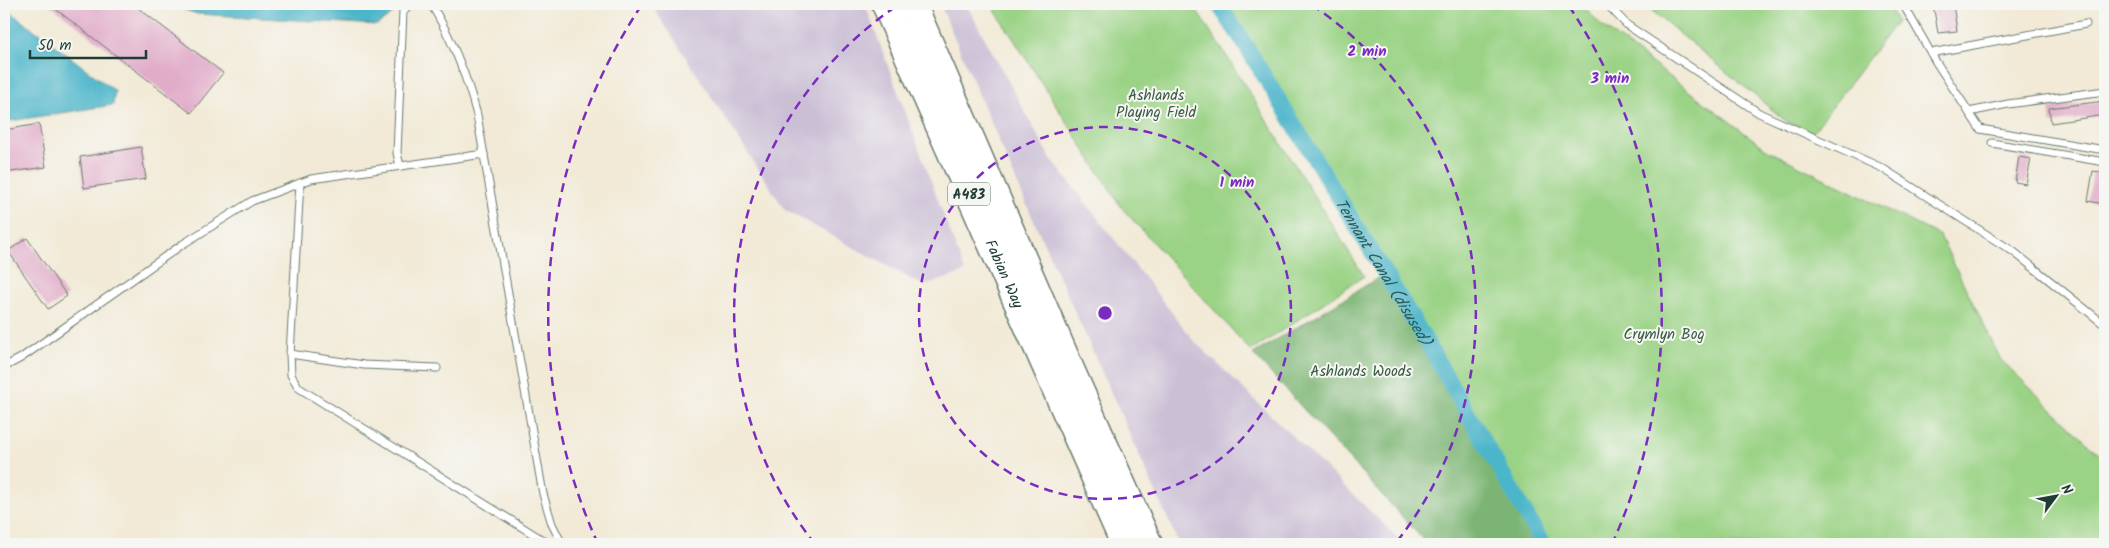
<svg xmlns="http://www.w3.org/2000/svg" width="2109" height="548" font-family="Kalam,sans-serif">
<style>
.industrial{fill:#cbbfd6}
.green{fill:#9bd386;stroke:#5d885d}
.forest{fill:#7cb573;stroke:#4e7954}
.water{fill:#4cb5ca;stroke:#36797f}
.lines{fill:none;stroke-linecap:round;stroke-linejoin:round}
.canal{stroke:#4cb5ca;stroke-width:16}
.building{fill:#e1acc9}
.lane-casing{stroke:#697a6d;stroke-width:9}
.highway-casing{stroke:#697a6d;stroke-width:29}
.lane{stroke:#fff;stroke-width:7}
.highway{stroke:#fff;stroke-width:26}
.ring{fill:none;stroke:#7b2cbf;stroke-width:2.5;stroke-dasharray:9 6}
.labels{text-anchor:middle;stroke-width:4;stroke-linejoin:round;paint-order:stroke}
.shield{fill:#f6f6f2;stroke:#60746d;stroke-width:1}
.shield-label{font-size:14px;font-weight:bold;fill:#1f3d34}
.park-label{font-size:15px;fill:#385b44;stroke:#f6f6f2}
.street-label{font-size:15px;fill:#1f3d34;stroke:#f6f6f2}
.water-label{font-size:16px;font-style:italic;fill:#2a5b5a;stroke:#f6f6f2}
.centre{fill:#7b2cbf;stroke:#f6f6f2;stroke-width:2.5}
.ring-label{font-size:15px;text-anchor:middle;font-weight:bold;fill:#7b2cbf;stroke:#f6f6f2;stroke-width:4;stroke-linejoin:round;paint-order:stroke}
</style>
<rect width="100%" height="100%" fill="#f6f6f2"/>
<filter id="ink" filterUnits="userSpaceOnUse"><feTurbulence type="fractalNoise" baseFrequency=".02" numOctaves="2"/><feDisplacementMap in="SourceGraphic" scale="10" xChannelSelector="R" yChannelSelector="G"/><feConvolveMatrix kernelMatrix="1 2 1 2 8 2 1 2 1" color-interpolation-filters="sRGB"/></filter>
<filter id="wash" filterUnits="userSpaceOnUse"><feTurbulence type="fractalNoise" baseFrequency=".0096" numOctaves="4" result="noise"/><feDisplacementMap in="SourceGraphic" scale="20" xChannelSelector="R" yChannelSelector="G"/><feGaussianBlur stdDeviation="1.12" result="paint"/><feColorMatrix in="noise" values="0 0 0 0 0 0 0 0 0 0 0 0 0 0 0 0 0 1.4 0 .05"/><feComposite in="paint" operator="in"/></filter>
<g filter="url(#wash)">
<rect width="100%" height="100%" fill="#f2ead7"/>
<g class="industrial">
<polygon points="651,4 865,4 965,272 924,286 785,210"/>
<polygon points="940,4 966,4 1049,156 1194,341 1404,544 1179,544 1017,183"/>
</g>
<g class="green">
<polygon points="991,4 1192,4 1224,52 1364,276 1251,351 1122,208"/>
<polygon points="1218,4 1581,4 1602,26 1769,151 1940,236 2001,360 2105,460 2105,544 1543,544 1419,329 1241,38"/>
<polygon points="1644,4 1888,4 1897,21 1813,132 1787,122"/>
</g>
<polygon class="forest" points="1383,275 1417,330 1540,544 1427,544 1253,354"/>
<g class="water">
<polygon points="172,4 381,4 394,13 377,25 197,14 177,7"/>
<polygon points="4,7 115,91 113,105 4,122"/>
</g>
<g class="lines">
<path class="canal" id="s1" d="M1218,4L1241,38L1419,329L1543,544"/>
</g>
<g id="blocks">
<g class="building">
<polygon points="49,4 133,4 223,73 191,113"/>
<polygon points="1933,4 1953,4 1957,31 1938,33"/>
<polygon points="2105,101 2105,115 2051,123 2049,108"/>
<polygon points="39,124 46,167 4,173 4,130"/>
<polygon points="141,147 146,179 84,188 80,157"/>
<polygon points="2019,157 2031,159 2026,184 2015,182"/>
<polygon points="2093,171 2105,173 2104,204 2088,201"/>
<polygon points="27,238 67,296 48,309 8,251"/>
</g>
</g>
</g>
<g filter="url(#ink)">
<use href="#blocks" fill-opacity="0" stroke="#697a6d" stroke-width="1"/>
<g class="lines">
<defs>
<g id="lane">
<path d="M431,4C453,40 466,74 477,115L543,494L552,524L562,544"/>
<polyline points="1607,4 1627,25 1759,113 1882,168 2014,252 2105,325"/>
<polyline points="1903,4 1936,62 1980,129 2105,150"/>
<polyline points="1931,53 2086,24"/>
<polyline points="1969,112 2008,104 2105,91"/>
<polyline points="1992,143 2105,162"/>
<polyline points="400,166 397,153 403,11 410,4"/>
<polyline points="300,183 290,354 291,375 299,388 549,544"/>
<polyline points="2103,269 2105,268"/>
<polyline points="290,354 364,365 437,368"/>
<polyline points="4,367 21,358 183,244 252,201 311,179 484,154"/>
</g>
<g id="highway">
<path id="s2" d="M885,4L1124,544"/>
<polyline points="913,4 1073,374 1149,544"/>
</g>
</defs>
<use href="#lane" class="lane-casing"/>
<use href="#highway" class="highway-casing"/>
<use href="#lane" class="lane"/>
<use href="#highway" class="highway"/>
</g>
</g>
<g class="ring">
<circle cx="1105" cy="313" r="186"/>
<path d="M815 544A371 371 0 0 1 898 5M1312 5A371 371 0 0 1 1395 544"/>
<path d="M598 544A557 557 0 0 1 641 6M1569 6A557 557 0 0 1 1612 544"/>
</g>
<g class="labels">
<rect class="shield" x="948" y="182.5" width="42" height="23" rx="4"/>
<g class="shield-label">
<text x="969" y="199">A483</text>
</g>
<g class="park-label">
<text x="1156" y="100">Ashlands<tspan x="1156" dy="17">Playing Field</tspan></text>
<text x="1664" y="339">Crymlyn Bog</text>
<text x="1361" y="376">Ashlands Woods</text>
</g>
<g class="street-label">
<text dy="5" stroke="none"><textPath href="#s2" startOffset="295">Fabian Way</textPath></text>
</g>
<g class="water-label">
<text dy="6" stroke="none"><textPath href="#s1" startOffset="315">Tennant Canal (disused)</textPath></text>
</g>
</g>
<circle cx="1105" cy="313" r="8" class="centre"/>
<g class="ring-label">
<text x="1367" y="56">2 min</text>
<text x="1610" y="83">3 min</text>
<text x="1237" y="187">1 min</text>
</g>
<rect width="2109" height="548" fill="none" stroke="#f6f6f2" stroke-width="20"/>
<g transform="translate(2056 496) rotate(58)" stroke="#f6f6f2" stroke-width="4" paint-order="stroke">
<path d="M0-4L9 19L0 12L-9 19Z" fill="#1f3d34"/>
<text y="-8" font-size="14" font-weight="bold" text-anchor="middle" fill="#1f3d34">N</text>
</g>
<path d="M30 50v8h116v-8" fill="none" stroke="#1f3d34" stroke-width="2.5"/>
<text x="38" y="50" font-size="15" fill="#1f3d34" stroke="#f6f6f2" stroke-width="4" paint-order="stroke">50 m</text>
</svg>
